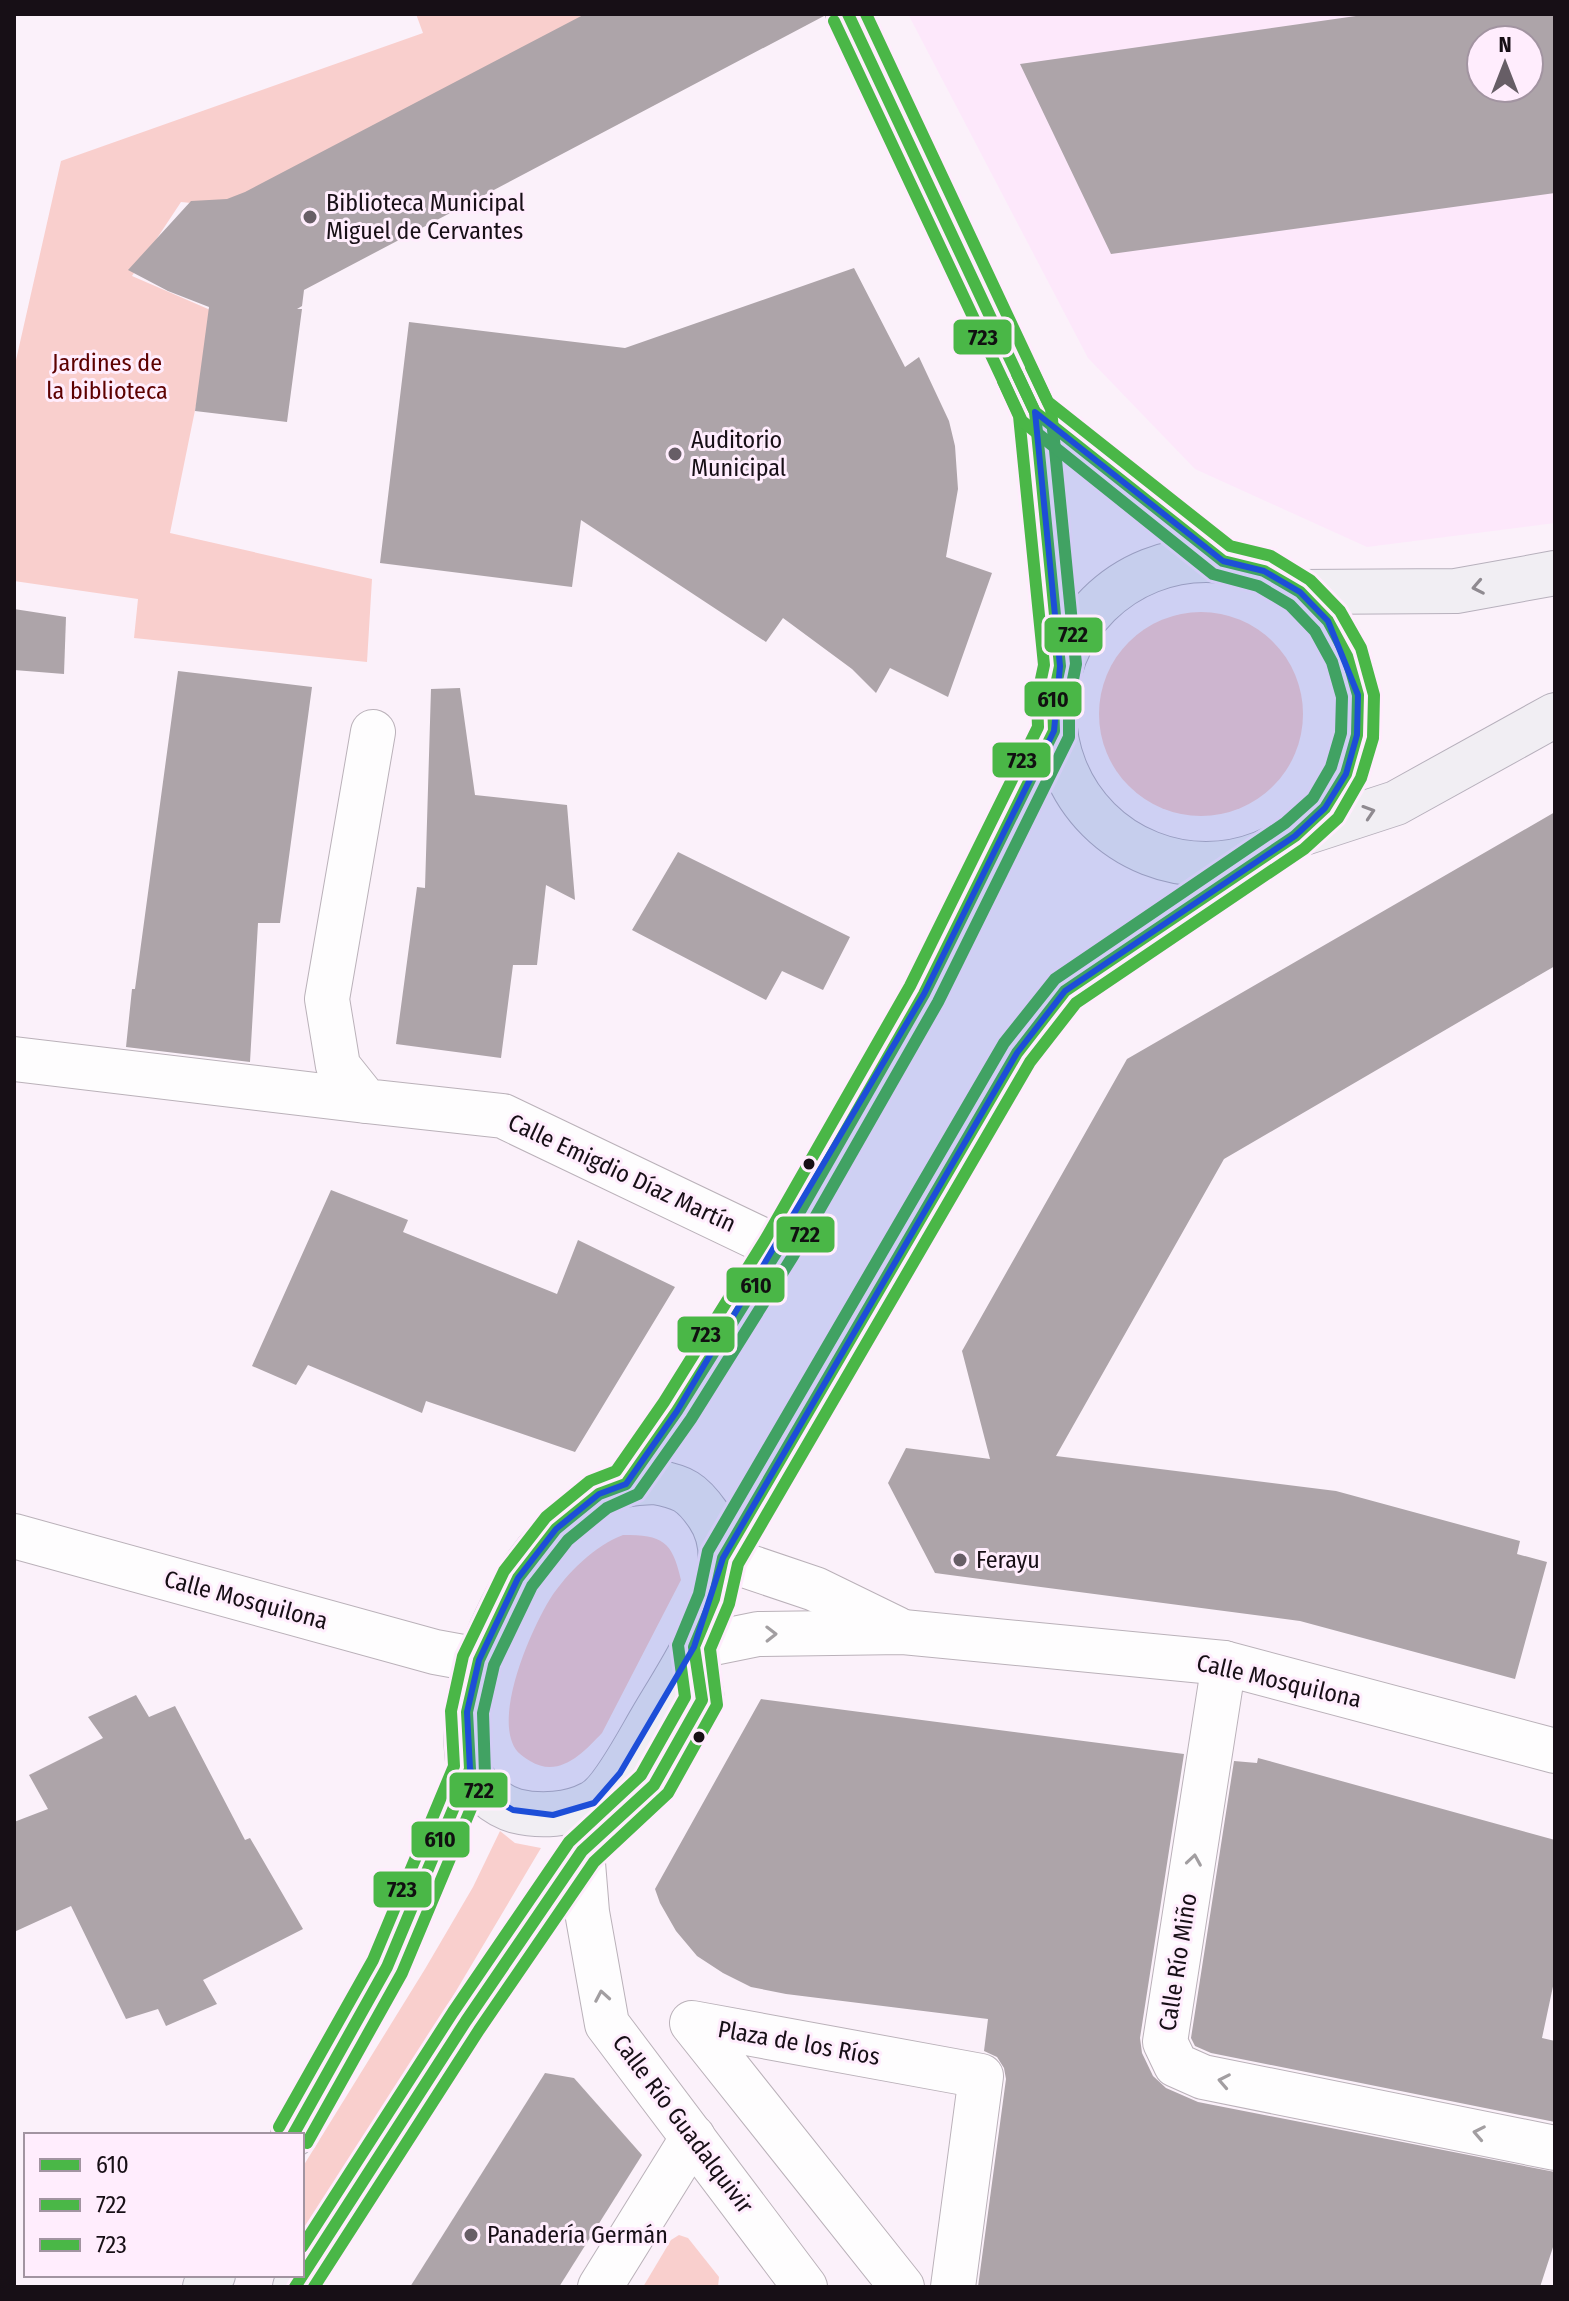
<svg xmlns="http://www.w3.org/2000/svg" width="1569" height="2301" font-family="'Fira Sans Condensed',sans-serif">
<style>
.built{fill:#fde8fb;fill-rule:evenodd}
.green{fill:#f9cfcd}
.building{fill:#ada4a9;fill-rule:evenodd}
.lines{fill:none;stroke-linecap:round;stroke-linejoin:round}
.minor-casing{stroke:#bab1b9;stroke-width:46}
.major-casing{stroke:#b7b0bc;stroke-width:46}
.minor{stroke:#fefdfe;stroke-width:44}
.major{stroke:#f1eef3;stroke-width:44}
.bus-1-casing{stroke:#ffedfd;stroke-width:18}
.bus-2-casing{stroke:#ffedfd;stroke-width:18}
.bus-3-casing{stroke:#ffedfd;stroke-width:18}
.bus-1{stroke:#4ab747;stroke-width:12}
.bus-2{stroke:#4ab747;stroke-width:12}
.bus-3{stroke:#4ab747;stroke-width:12}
.oneway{stroke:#8f8a90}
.oneway2{stroke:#a29ea1}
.marked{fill:#1d4ed8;fill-opacity:0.2;stroke:#1d4ed8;stroke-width:6;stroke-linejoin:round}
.poi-dot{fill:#675e66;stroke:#ffedfd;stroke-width:3}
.bus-dot{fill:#170f16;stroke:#ffedfd;stroke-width:3}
.labels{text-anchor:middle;stroke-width:6;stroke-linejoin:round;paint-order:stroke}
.poi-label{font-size:24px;fill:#170f16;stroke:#ffedfd;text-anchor:start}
.park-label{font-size:24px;fill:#5d0100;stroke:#ffedfd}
.street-label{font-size:24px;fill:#170f16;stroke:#ffedfd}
.line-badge{stroke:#ffedfd;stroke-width:3}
.pale-badge-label{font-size:22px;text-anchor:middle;font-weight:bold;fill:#111}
</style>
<rect width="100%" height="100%" fill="#fbf1fa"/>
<path class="built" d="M908,14H1555V523L1367,547L1195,469L1088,358ZM1481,40H1529V88H1481Z"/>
<g class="green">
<polygon points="416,14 588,14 222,206 181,202 132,276 215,312 170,533 372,579 367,662 134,638 138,599 14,581 14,369 61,161 423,33"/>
<circle cx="1201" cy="714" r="102"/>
<path d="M623,1535C663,1535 672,1541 681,1580L602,1733C583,1753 559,1779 530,1761C520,1755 514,1750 511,1739C500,1702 531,1630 550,1599C567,1573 594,1546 623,1535Z"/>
<polygon points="500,1831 515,1843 541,1848 434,2028 302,2235 302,2168 425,1969 473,1887"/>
<polygon points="679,2235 688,2238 719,2277 718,2287 643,2287 671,2240"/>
</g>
<g class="building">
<polygon points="585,14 824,16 304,290 302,306 297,309 302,309 287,422 195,411 209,307 168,291 128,270 191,201 227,199 245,192"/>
<path d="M1370,14H1555V193L1111,254L1020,64ZM1481,40H1529V88H1481Z"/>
<polygon points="854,268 905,367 919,357 949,421 955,446 958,489 946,557 992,573 948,697 890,668 876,693 852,669 783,618 766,642 581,520 572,587 380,563 409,322 625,348"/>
<polygon points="14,609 66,617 64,674 14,670"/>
<polygon points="178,671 312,687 280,923 258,923 250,1062 126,1047 132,989 135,989"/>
<polygon points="460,688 475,795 567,805 575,900 546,885 537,965 513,965 501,1058 396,1044 417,887 425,888 431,689"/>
<polygon points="1555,812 1555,966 1224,1159 1056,1456 1336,1491 1520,1541 1517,1554 1547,1562 1515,1679 1300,1621 935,1573 888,1483 906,1448 990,1459 962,1351 1127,1059"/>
<polygon points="678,852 850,937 823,990 782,971 766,1000 632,930"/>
<polygon points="331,1190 408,1220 403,1232 557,1294 578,1240 675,1287 575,1452 426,1401 422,1413 308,1365 296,1385 252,1366"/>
<polygon points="136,1695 149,1717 175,1706 245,1840 250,1838 303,1929 203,1980 217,2004 166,2026 158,2009 126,2019 71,1906 14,1932 14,1822 48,1809 29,1775 103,1738 88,1717"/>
<polygon points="761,1699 1184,1754 1140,2038 1142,2053 1153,2076 1166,2088 1198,2102 1555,2172 1555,2241 1540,2287 978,2287 1006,2079 1004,2068 997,2057 984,2051 988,2019 786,1994 751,1987 723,1973 697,1956 676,1931 660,1903 655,1889"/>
<polygon points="1258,1758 1555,1840 1555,1977 1542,2038 1555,2041 1555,2122 1211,2053 1195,2046 1191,2038 1234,1761 1257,1763"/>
<polygon points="545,2073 574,2078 642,2155 559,2287 410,2287"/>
</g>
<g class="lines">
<defs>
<g id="minor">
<polyline points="848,14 1035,412 1060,666"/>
<polyline points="1035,412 1223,561"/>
<polyline points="373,732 327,999 338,1066 366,1101 503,1116 779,1248"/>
<polyline points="14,1059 366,1101"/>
<polyline points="14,1536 435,1652 479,1660"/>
<polyline points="723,1558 815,1589 897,1629"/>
<polyline points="1224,1663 1165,2042 1176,2065 1203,2077 1555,2148"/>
<polyline points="600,2287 693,2137"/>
<polyline points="805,2287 607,2024 587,1912 582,1851 654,1785 702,1700 694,1647 758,1634 903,1632 1224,1663 1555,1751"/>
<polyline points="902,2287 692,2023 981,2076 953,2287"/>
</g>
<g id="major">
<circle cx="1206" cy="712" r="152"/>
<polyline points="1300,592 1456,591 1555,573"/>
<path d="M655,1482C683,1487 692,1492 708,1515C749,1574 681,1668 651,1720C639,1740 612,1793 592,1803C570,1815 540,1817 516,1811C497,1806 473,1787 469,1767C463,1734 468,1692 479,1660C487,1637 505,1599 518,1578C538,1546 567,1517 597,1496C614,1484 636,1483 655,1482Z"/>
<polyline points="626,1484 677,1411 779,1248 924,994 1054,731"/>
<polyline points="723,1558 1017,1053 1065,991 1295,836 1396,803 1555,715"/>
<polyline points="293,2135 387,1967 470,1769"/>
<polyline points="205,2287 213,2275"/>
<polyline points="295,2287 466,2021 582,1851 594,1803"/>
</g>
</defs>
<use href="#minor" class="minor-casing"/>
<use href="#major" class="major-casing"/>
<use href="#minor" class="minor"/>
<use href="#major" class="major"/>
<defs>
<g id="bus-1">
<polyline points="293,2135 387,1967 470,1769 467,1712 479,1660 518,1578 556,1529 599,1494 626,1484 677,1411 779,1248 924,994 1054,731 1053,699 1060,666 1035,412 1017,374"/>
<polyline points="295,2287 466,2021 582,1851 654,1785 702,1700 694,1647 714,1599 723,1558 1017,1053 1065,991 1295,836 1325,808 1346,774 1357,735 1358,695 1347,656 1328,621 1300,592 1264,571 1223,561 1035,412 848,14"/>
</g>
<g id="bus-2">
<polyline points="307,2143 402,1973 485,1775 483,1713 494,1665 532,1586 568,1540 607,1508 638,1494 691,1419 793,1256 938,1002 1069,737 1069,700 1076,664 1051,409 1031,367"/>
<polyline points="314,2287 479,2030 594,1862 668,1793 717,1705 710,1649 729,1604 738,1564 1030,1062 1076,1003 1304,849 1338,818 1361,778 1373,738 1374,695 1361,648 1340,611 1310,580 1271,556 1230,546 1048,402 866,14"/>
</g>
<g id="bus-3">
<polyline points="279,2127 373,1960 454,1766 451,1711 463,1656 504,1571 546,1517 590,1481 616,1471 664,1402 765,1240 910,986 1038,727 1037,698 1044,665 1019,416 1003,381"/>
<polyline points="302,2247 453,2012 569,1842 641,1775 685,1697 678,1645 699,1594 708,1551 1004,1043 1055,979 1285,823 1313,798 1331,767 1341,733 1342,697 1332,662 1315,631 1290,605 1258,586 1213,574 1022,421 834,21"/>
</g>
</defs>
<use href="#bus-1" class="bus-1-casing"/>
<use href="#bus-2" class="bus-2-casing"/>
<use href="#bus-3" class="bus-3-casing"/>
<use href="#bus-1" class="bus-1"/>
<use href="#bus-2" class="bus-2"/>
<use href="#bus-3" class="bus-3"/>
</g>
<defs><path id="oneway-chevron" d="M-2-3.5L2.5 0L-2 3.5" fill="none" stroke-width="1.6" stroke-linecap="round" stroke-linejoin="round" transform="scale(2)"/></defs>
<g class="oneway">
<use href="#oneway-chevron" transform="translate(1478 587) rotate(169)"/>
<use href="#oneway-chevron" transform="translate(1369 812) rotate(-18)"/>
</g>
<g class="oneway2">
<use href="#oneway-chevron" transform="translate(771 1634) rotate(-1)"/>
<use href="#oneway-chevron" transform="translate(1194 1860) rotate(-81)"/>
<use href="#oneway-chevron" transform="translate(602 1996) rotate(-100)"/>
<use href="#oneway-chevron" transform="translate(1224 2081) rotate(-169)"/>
<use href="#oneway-chevron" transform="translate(1479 2133) rotate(-169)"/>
</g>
<path class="marked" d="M1035,412L1223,561L1264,571L1300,592L1328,621L1358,695L1357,735L1346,774L1325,808L1295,836L1065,991L1017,1053L723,1558L694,1647L620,1773L594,1803L553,1815L513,1810L485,1794L470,1769L467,1712L479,1660L518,1578L556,1529L599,1494L626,1484L677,1411L924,994L1054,731L1060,666Z"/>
<g class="poi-dot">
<circle cx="310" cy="217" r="8"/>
<circle cx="675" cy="454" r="8"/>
<circle cx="960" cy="1560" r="8"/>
<circle cx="471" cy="2235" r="8"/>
</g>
<g class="bus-dot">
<circle cx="809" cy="1164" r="7"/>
<circle cx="699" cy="1737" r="7"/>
</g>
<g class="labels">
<g class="poi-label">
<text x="326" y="211">Biblioteca Municipal<tspan x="326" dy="28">Miguel de Cervantes</tspan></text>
<text x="691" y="448">Auditorio<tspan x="691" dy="28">Municipal</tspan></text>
<text x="976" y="1568">Ferayu</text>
<text x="487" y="2243">Panadería Germán</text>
</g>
<g class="park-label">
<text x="107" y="371">Jardines de<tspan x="107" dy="28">la biblioteca</tspan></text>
</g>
<g class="street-label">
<text transform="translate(622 1173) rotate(25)" y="8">Calle Emigdio Díaz Martín</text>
<text transform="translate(246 1600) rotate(15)" y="8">Calle Mosquilona</text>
<text transform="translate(1279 1681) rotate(13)" y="8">Calle Mosquilona</text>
<text transform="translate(1178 1962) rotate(-81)" y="8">Calle Río Miño</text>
<text transform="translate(799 2043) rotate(10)" y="8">Plaza de los Ríos</text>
<text transform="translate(683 2124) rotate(53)" y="8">Calle Río Guadalquivir</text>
</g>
</g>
<g class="line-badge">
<rect x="952" y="318" width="61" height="38" rx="8" fill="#4ab747"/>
<rect x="1043" y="616" width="61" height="38" rx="8" fill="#4ab747"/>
<rect x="1023" y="680" width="60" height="38" rx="8" fill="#4ab747"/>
<rect x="991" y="741" width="61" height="38" rx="8" fill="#4ab747"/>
<rect x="775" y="1215" width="61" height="39" rx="8" fill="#4ab747"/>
<rect x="725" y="1266" width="61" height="38" rx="8" fill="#4ab747"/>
<rect x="676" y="1315" width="60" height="39" rx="8" fill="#4ab747"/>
<rect x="448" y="1771" width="61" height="38" rx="8" fill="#4ab747"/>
<rect x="410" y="1820" width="61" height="39" rx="8" fill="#4ab747"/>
<rect x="372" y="1870" width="61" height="39" rx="8" fill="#4ab747"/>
</g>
<g class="pale-badge-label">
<text x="983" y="345">723</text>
<text x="1073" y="642">722</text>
<text x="1053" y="707">610</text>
<text x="1022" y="768">723</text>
<text x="805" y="1242">722</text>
<text x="756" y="1293">610</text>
<text x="706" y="1342">723</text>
<text x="479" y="1798">722</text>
<text x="440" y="1847">610</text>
<text x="402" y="1897">723</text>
</g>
<rect width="1569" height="2301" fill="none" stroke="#170f16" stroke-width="32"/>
<rect x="24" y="2133" width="280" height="144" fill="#ffedfd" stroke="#a294a1" stroke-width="2"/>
<rect x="40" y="2159" width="40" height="12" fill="#4ab747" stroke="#a294a1" stroke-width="2"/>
<text x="96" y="2173" font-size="24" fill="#170f16">610</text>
<rect x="40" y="2199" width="40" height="12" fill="#4ab747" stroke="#a294a1" stroke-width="2"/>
<text x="96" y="2213" font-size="24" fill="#170f16">722</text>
<rect x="40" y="2239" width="40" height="12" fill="#4ab747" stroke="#a294a1" stroke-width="2"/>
<text x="96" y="2253" font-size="24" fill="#170f16">723</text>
<g transform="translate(1505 64)"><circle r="38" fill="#ffedfd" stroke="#a294a1" stroke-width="2"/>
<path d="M0-6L14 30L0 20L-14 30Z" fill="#675e66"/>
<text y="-12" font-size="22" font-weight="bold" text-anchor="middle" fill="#170f16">N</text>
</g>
</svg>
